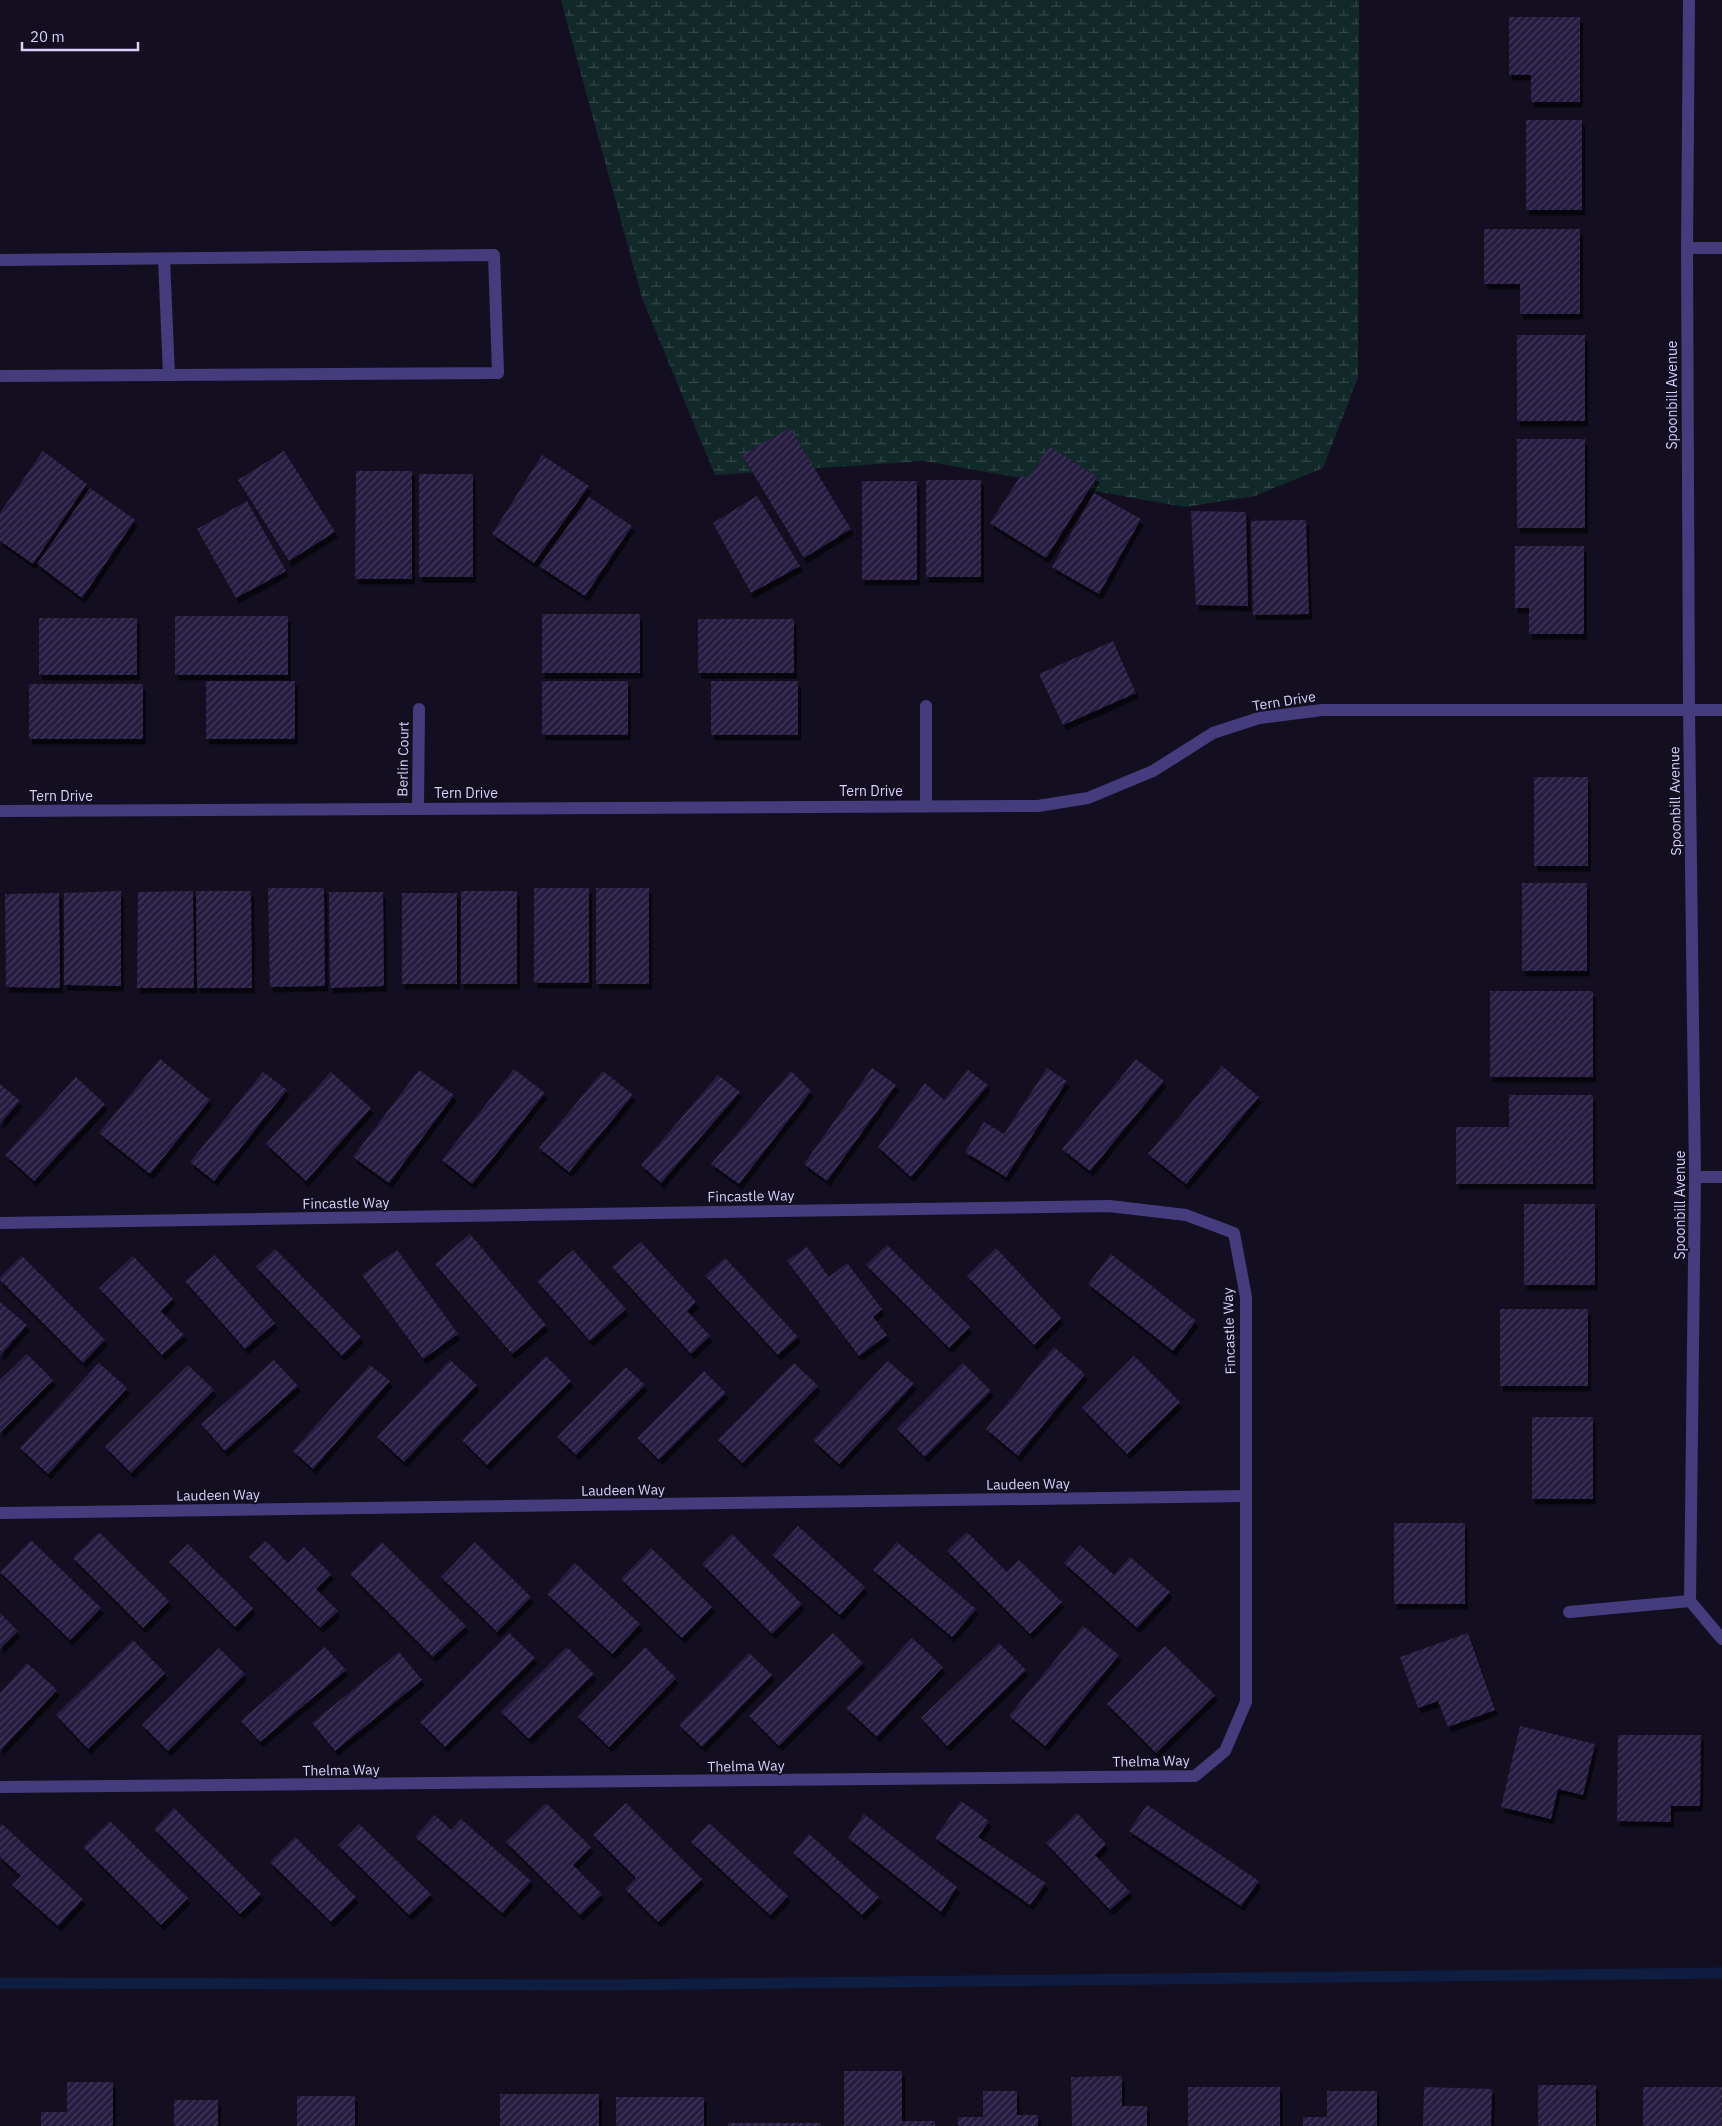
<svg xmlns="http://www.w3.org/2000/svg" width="1722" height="2126" font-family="'IBM Plex Sans',sans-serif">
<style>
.wetland{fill:url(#wetland-marsh)}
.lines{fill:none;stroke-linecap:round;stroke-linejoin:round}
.stream{stroke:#0e1d40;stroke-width:11}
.building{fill:url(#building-hatch);filter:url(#shadow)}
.lane{stroke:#443c7d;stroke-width:12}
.street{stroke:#443c7d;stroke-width:12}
.labels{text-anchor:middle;stroke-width:4;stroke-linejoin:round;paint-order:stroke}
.street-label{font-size:14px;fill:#d9d1fc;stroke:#130f21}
</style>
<defs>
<pattern id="wetland-marsh" width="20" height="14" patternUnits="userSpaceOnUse" patternTransform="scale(1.25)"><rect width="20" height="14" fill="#12292a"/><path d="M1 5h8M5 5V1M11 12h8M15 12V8" fill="none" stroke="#34474a"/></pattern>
<pattern id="building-hatch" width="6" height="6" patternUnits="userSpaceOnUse" patternTransform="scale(1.25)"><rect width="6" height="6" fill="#261c40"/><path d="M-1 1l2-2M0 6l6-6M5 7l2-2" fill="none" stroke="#453c5c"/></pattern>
<filter id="shadow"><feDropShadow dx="3" dy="5.5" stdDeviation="0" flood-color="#0009"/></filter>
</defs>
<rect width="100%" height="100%" fill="#130f21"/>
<polygon class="wetland" points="561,0 1359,0 1358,377 1323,468 1255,496 1185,507 924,461 715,475 642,298"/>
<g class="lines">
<polyline class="stream" points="0,1983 608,1985 1722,1973"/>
</g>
<g class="building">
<polygon points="1509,17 1580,17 1580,102 1531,102 1531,75 1509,75"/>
<rect x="1526" y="120" width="56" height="90"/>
<polygon points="1484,229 1580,229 1580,314 1520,314 1520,284 1484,284"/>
<rect x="1517" y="335" width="68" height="86"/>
<polygon points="790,428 851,529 804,558 742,455"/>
<rect x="1517" y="439" width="68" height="89"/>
<polygon points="1049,446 1097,477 1046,558 990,523 1021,475 1028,479"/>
<polygon points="43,451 87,484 33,564 0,541 0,513"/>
<polygon points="284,451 335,532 289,561 238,480"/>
<polygon points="542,455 589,486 534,563 492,534"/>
<polygon points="356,471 412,471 412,579 355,579"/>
<rect x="419" y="474" width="54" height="103"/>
<rect x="926" y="480" width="55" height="97"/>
<rect x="862" y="481" width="55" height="99"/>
<polygon points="90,488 135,520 82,598 37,564"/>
<polygon points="1094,493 1141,519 1099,594 1052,567"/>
<polygon points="757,496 800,566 751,593 713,523"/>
<polygon points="589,497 632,526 585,596 539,566"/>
<polygon points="247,501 286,571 236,598 197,529"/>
<polygon points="1191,511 1246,512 1248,606 1196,605"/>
<polygon points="1306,520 1309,614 1253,615 1251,521"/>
<polygon points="1515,546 1584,546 1584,634 1529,634 1529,608 1515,608"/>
<rect x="542" y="614" width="98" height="59"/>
<rect x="175" y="616" width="113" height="59"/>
<rect x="39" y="618" width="98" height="57"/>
<rect x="698" y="619" width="96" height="54"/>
<polygon points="1113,641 1136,693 1063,725 1039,674"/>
<rect x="206" y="681" width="89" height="58"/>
<rect x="542" y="681" width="86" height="54"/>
<rect x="711" y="681" width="87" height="54"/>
<rect x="29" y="684" width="114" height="55"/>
<rect x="1534" y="777" width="54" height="89"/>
<rect x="1522" y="883" width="65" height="88"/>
<polygon points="268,888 324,888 325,986 270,987"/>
<rect x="534" y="888" width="55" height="95"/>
<rect x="596" y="888" width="53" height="96"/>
<polygon points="121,891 121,986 64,985 64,893"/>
<polygon points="193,891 194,988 137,988 138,892"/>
<polygon points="196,891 251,891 252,988 197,988"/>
<rect x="461" y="891" width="56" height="93"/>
<polygon points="329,892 383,892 384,986 330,988"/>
<polygon points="59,893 60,988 6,987 5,894"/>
<rect x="402" y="893" width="55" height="91"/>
<rect x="1490" y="991" width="103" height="86"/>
<polygon points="160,1059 210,1100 150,1174 99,1133"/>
<polygon points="1136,1059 1164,1081 1090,1171 1062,1149"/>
<polygon points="1222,1066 1259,1097 1186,1184 1148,1154"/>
<polygon points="872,1068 896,1085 827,1181 804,1164"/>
<polygon points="1047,1068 1067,1081 1006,1177 965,1152 984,1122 1004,1134"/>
<polygon points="514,1069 545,1093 472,1184 442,1160"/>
<polygon points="419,1070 454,1095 389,1183 353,1157"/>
<polygon points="968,1070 988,1085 911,1177 878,1147 925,1083 944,1100"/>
<polygon points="603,1071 633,1095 569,1172 539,1148"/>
<polygon points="791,1071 811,1091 739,1184 711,1164"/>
<polygon points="263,1072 287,1090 214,1181 190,1162"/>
<polygon points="331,1072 371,1108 306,1181 266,1144"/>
<polygon points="718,1075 740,1092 661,1183 641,1165"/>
<polygon points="76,1077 105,1104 34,1181 5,1155"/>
<polygon points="0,1084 20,1101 0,1124"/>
<polygon points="1509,1095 1593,1095 1593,1184 1456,1184 1456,1127 1509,1127"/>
<rect x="1524" y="1204" width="71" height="81"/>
<polygon points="470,1234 546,1325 512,1354 435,1264"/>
<polygon points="641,1242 696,1302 687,1311 710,1336 691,1354 612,1267"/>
<polygon points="887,1245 970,1327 949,1348 866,1265"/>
<polygon points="807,1247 829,1277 847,1263 882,1309 873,1317 887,1335 859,1356 787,1261"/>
<polygon points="996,1248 1061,1318 1034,1345 967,1276"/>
<polygon points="275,1249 361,1337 342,1356 256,1267"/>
<polygon points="397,1250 458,1334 423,1359 362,1275"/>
<polygon points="573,1250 626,1309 590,1341 537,1281"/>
<polygon points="1111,1254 1196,1321 1173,1351 1088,1284"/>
<polygon points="215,1255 275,1323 245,1349 185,1281"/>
<polygon points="22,1256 105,1340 83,1363 0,1280 0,1277"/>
<polygon points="133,1256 173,1299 161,1311 184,1335 162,1355 99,1288"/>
<polygon points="725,1258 798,1337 778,1355 705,1276"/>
<polygon points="0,1302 27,1325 0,1356"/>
<rect x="1500" y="1309" width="88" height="77"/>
<polygon points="1054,1347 1085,1374 1018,1456 986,1429"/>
<polygon points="27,1354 53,1380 0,1433 0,1380"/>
<polygon points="546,1356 571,1381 487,1465 462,1440"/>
<polygon points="1134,1356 1180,1402 1127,1454 1082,1408"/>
<polygon points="274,1360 298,1386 225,1451 201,1424"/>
<polygon points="450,1360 477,1385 404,1462 377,1437"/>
<polygon points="888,1361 914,1384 839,1464 813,1440"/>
<polygon points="99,1363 127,1388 48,1474 20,1448"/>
<polygon points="794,1363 818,1386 742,1463 718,1440"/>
<polygon points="963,1363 991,1391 925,1457 897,1429"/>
<polygon points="188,1365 214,1390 131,1473 105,1447"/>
<polygon points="370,1365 390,1381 313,1469 293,1451"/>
<polygon points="626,1367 645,1385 576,1455 557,1437"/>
<polygon points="704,1371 726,1393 659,1460 637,1438"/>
<rect x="1532" y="1417" width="61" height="82"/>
<rect x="1394" y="1523" width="71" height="81"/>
<polygon points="798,1526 865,1587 840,1615 772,1555"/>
<polygon points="99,1532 169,1601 143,1628 73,1558"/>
<polygon points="967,1532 1007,1572 1019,1560 1062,1602 1030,1634 947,1551"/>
<polygon points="732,1534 802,1604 772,1634 702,1564"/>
<polygon points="31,1540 101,1608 70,1640 0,1572"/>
<polygon points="266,1541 288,1563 304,1547 331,1574 316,1589 338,1611 320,1628 249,1557"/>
<polygon points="382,1542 466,1626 433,1657 350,1574"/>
<polygon points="475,1542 531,1597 497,1632 441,1577"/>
<polygon points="897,1542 976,1609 952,1637 873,1570"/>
<polygon points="188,1544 253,1608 235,1627 169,1562"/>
<polygon points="1080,1545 1114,1575 1130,1557 1170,1592 1137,1628 1064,1563"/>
<polygon points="651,1548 712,1607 682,1638 621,1579"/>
<polygon points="575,1563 640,1624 612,1654 547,1594"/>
<polygon points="0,1613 18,1631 0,1649"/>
<polygon points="1083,1626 1119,1655 1045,1746 1009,1716"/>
<polygon points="509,1633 535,1658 445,1747 420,1722"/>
<polygon points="833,1633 863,1663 779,1746 749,1716"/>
<polygon points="1468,1633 1495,1710 1448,1727 1438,1701 1418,1708 1400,1657"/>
<polygon points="912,1638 943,1667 877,1737 846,1708"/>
<polygon points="133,1640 165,1673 88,1749 56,1715"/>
<polygon points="999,1643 1026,1670 947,1746 921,1718"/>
<polygon points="1165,1646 1215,1695 1156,1753 1107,1704"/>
<polygon points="325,1647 346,1670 260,1742 241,1721"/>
<polygon points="567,1647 594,1674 529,1739 501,1712"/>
<polygon points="645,1647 676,1678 609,1747 578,1717"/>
<polygon points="219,1648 245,1674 168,1751 142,1725"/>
<polygon points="399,1652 422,1680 335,1751 312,1723"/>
<polygon points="749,1653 772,1675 702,1747 679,1725"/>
<polygon points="27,1663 57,1690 0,1751 0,1693"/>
<polygon points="1520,1726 1595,1744 1583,1795 1558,1789 1551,1819 1501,1807"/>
<polygon points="1618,1735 1701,1735 1700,1806 1671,1806 1671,1822 1617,1821"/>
<polygon points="961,1801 989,1821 978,1837 1046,1883 1030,1905 935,1838"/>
<polygon points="546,1803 591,1847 573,1865 602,1894 580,1915 506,1842"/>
<polygon points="626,1803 702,1879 658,1922 625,1889 636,1878 593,1835"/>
<polygon points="1147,1805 1259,1881 1241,1906 1129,1831"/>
<polygon points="174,1808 261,1894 240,1914 154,1829"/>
<polygon points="1077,1813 1106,1844 1095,1855 1130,1892 1110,1910 1046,1843"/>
<polygon points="864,1814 957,1887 941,1912 848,1838"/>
<polygon points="435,1815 451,1830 461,1819 531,1881 502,1913 415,1837"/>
<polygon points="110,1821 188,1898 161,1925 83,1847"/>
<polygon points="709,1823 788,1896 770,1915 691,1842"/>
<polygon points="2,1824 83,1899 58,1926 12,1885 21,1876 0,1857 0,1826"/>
<polygon points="359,1824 431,1894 409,1915 338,1845"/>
<polygon points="809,1834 879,1897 862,1915 793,1853"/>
<polygon points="295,1837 356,1897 331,1922 270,1862"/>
<polygon points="844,2071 902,2071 902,2121 935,2121 935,2126 844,2126"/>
<polygon points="1122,2076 1122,2106 1147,2106 1147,2126 1072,2126 1071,2077"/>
<polygon points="67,2082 113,2082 113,2126 41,2126 41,2112 67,2112"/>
<rect x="1538" y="2085" width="58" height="41"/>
<rect x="1188" y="2087" width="92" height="39"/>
<polygon points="1424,2087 1492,2089 1491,2126 1423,2126"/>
<rect x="1643" y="2087" width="79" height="39"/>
<polygon points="983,2091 1017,2091 1017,2115 1038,2115 1038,2126 958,2126 958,2117 983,2117"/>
<polygon points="1327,2091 1377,2091 1377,2126 1303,2126 1303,2117 1327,2117"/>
<rect x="500" y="2094" width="99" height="32"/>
<rect x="297" y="2096" width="58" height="30"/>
<rect x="616" y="2097" width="88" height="29"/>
<rect x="174" y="2100" width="44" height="26"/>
<rect x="728" y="2123" width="93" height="3"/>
</g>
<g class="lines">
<g class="lane">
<polyline points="164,259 169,375"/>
<polyline points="0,260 494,255 498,373 0,376"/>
<polyline points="0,1223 1109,1206 1186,1215 1234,1233 1246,1297 1246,1702 1225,1751 1195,1776 0,1787"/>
<polyline points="0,1513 1246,1496"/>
</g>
<g class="street">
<polyline points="1689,0 1687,248 1689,710 1695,1177 1690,1601"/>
<polyline points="1687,248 1722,248"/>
<polyline points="926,706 926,806"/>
<polyline points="418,809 419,709"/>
<polyline points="0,811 1038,806 1088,798 1153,771 1213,733 1259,718 1322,710 1722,710"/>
<polyline points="1695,1177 1722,1177"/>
<polyline points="1690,1601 1722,1639"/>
<polyline points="1569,1612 1690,1601"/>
</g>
</g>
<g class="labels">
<g class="street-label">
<text transform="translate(1672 395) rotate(-90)" y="5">Spoonbill Avenue</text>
<text transform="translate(1284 701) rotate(-9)" y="5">Tern Drive</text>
<text transform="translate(403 759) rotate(-89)" y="5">Berlin Court</text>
<text x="871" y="796">Tern Drive</text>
<text x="466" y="798">Tern Drive</text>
<text x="61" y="801">Tern Drive</text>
<text transform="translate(1675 801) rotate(-91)" y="5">Spoonbill Avenue</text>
<text transform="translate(751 1196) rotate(-1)" y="5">Fincastle Way</text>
<text transform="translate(346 1203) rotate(-1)" y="5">Fincastle Way</text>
<text transform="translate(1680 1205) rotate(-90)" y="5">Spoonbill Avenue</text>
<text transform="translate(1229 1331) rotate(-92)" y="5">Fincastle Way</text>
<text transform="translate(1028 1484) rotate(-1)" y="5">Laudeen Way</text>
<text transform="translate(623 1490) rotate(-1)" y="5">Laudeen Way</text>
<text transform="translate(218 1495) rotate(-1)" y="5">Laudeen Way</text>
<text transform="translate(1151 1761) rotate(-1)" y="5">Thelma Way</text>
<text transform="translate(746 1766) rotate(-1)" y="5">Thelma Way</text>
<text transform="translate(341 1770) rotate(-1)" y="5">Thelma Way</text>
</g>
</g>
<path d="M22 42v8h116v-8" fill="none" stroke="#d9d1fc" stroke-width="2.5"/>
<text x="30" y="42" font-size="15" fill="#d9d1fc" stroke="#130f21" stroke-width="4" paint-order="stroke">20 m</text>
</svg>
